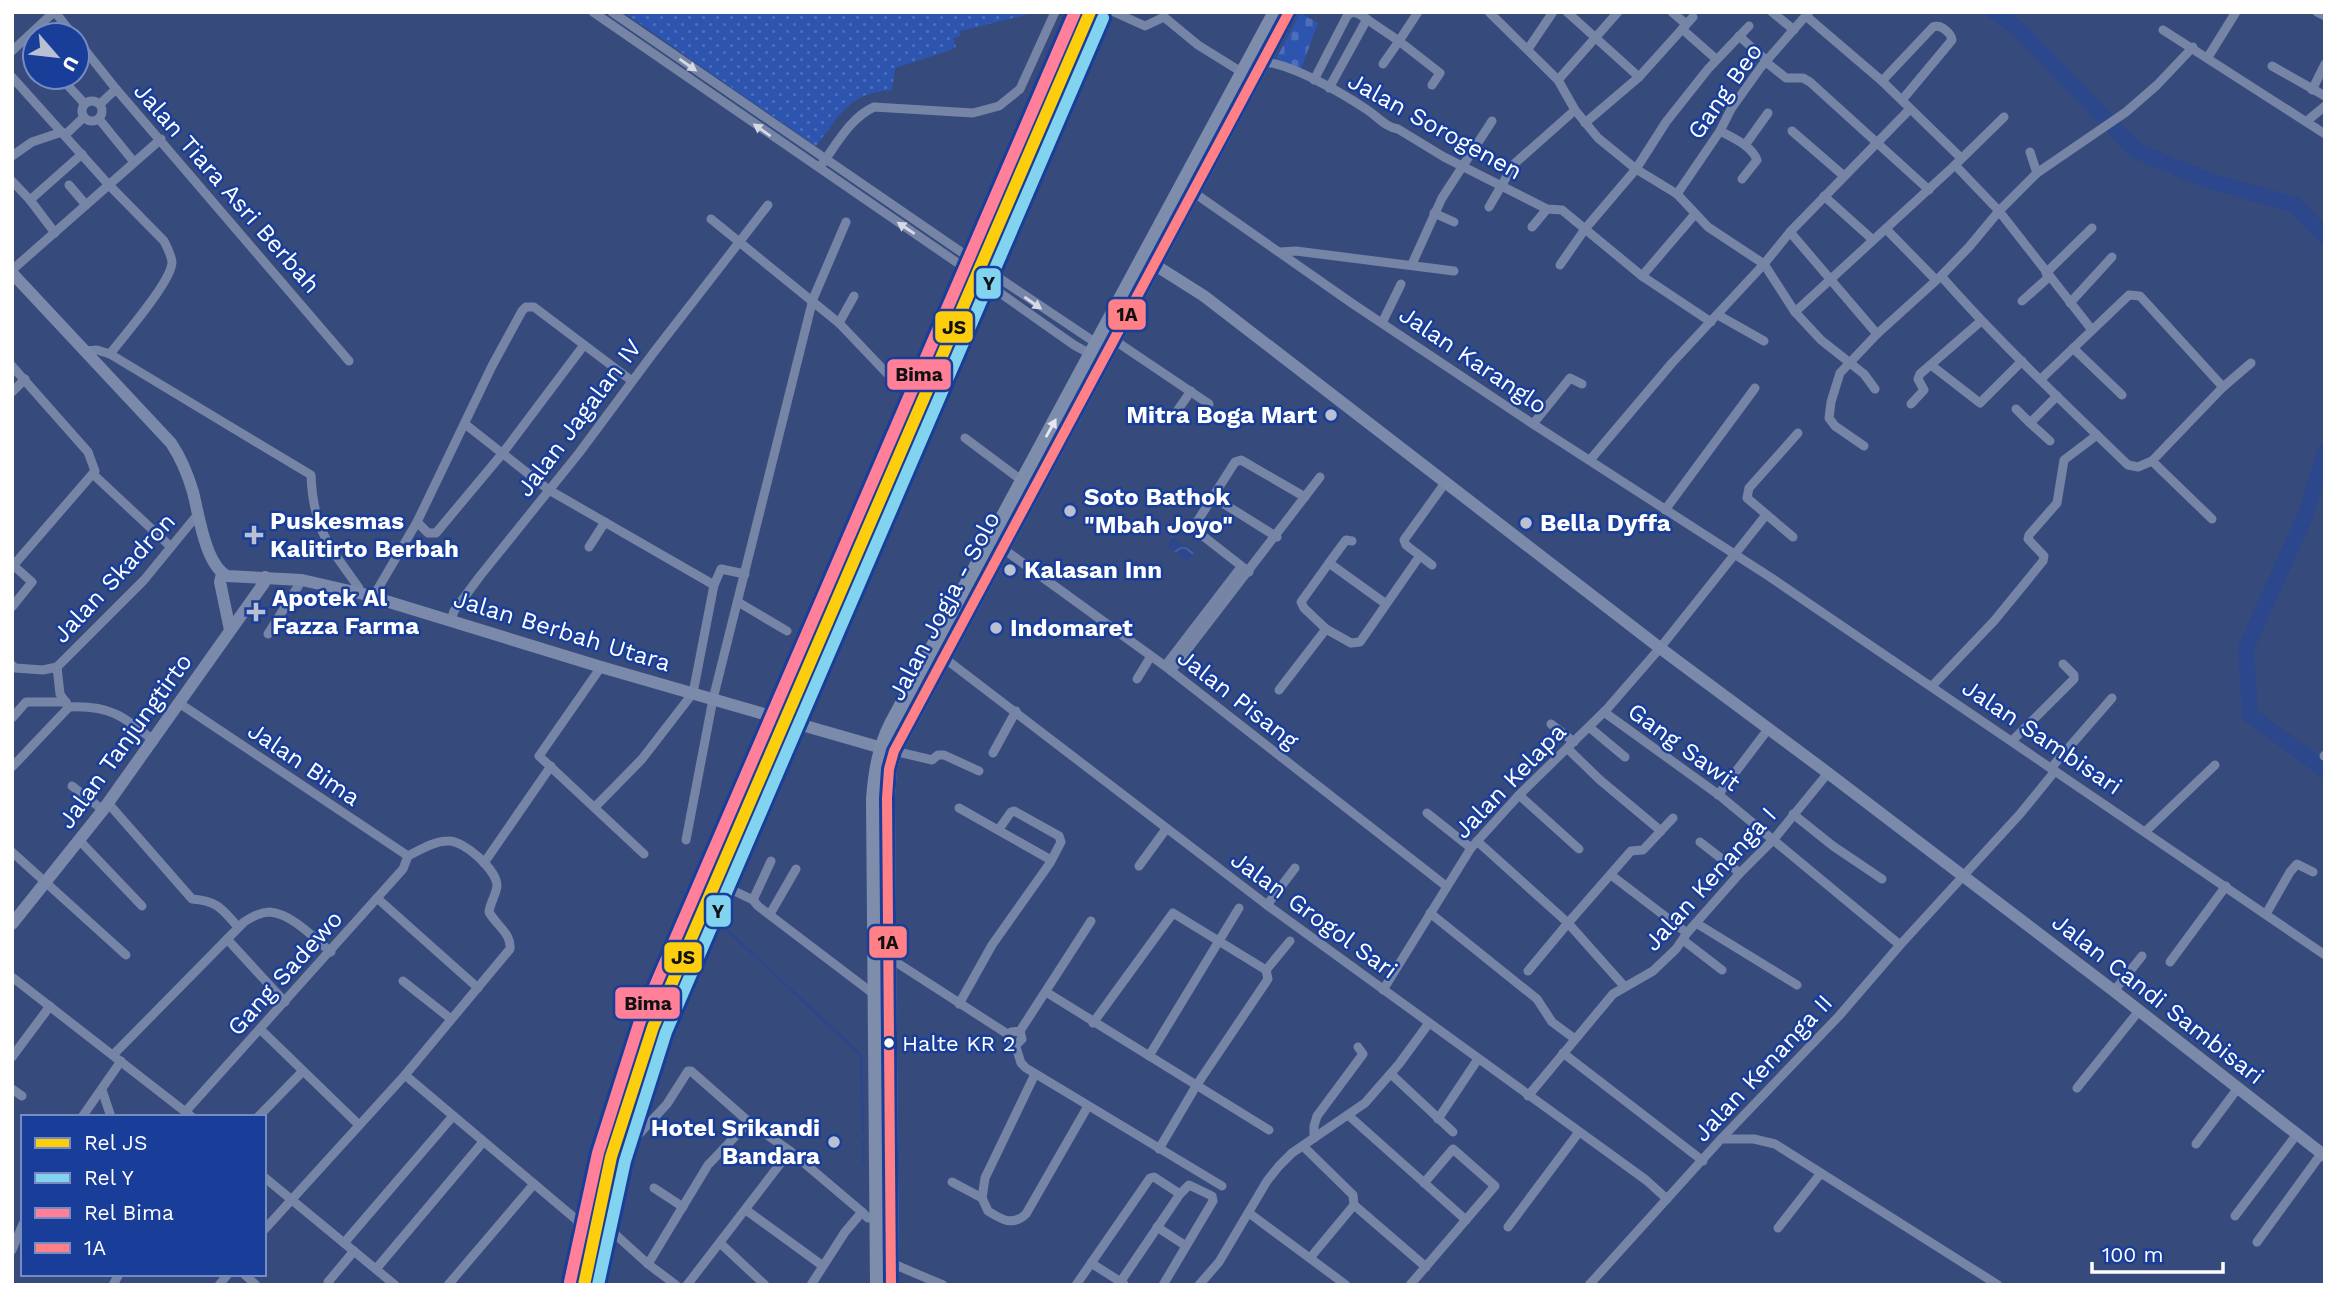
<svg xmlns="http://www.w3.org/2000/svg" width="2337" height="1297" font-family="'Work Sans',sans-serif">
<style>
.grass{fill:url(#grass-dots)}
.cemetery{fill:url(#cemetery-stones)}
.water{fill:url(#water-waves)}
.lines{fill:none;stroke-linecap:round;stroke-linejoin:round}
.stream{stroke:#2c478b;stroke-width:2.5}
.river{stroke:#2c478b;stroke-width:16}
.street-tunnel{stroke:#546690;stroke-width:9;stroke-dasharray:9 4.5;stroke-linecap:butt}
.street{stroke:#7684a6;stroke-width:9}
.secondary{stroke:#7b89aa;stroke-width:12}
.highway{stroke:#7f8dad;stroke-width:16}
.bus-1-casing{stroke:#193e99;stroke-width:16}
.bus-1{stroke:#ff8087;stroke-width:10}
.rail-1-casing{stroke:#193e99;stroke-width:18}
.rail-2-casing{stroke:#193e99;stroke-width:18}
.rail-3-casing{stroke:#193e99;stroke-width:18}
.rail-1{stroke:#fcce0d;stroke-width:12}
.rail-2{stroke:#82d3f0;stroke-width:12}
.rail-3{stroke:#ff8098;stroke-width:12}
.oneway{fill:#d6dae4}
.oneway2{fill:#e5e8ef}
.poi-dot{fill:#b9c0d1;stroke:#193e99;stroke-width:2.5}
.bus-dot{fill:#fff;stroke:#193e99;stroke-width:2.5}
.labels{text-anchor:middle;stroke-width:5;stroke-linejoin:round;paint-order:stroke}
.bus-label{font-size:22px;fill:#fff;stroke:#193e99;text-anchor:start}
.street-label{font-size:24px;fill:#fff;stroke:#193e99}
.poi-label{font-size:24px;font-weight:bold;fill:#fff;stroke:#193e99;text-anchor:start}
.line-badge{stroke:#193e99;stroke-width:2.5}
.pale-badge-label{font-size:19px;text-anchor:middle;font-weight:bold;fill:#111}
</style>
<defs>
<pattern id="grass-dots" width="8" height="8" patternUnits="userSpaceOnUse" patternTransform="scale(1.75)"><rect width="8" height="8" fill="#2d55af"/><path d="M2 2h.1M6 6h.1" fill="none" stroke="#4c6ebb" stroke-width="1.8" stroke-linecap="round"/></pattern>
<pattern id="cemetery-stones" width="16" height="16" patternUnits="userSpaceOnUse" patternTransform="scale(1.75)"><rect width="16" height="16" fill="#2d55af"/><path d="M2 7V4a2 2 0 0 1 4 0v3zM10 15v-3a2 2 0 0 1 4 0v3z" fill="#4c6ebb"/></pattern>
<pattern id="water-waves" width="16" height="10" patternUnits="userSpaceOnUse" patternTransform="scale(1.75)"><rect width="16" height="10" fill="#2c478b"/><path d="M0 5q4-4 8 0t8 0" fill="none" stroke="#4c639c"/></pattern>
</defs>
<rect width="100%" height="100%" fill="#364b7c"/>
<path class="grass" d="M623,12H1037L960,31V36L953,39L956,47L951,50L895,68L892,90C848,93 841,114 816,146Z"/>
<polygon class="cemetery" points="1300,13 1318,23 1299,74 1274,63"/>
<polygon class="water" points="1173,536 1181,544 1196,550 1187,561 1167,546"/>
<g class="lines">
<g class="stream">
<polyline points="680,892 689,894 689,902 695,905"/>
<polyline points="712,916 861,1055 863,1132"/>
<polyline points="660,972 665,974"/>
<polyline points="670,976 671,977"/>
<polyline points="675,979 677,980"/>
<polyline points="683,982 686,984"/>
<polyline points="863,1141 863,1163"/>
</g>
<g class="river">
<polyline points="1995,12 2017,28 2137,151 2207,180 2295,205 2325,237"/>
<polyline points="2325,451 2306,514 2246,648 2250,715 2325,770"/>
</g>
<g class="street-tunnel">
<polyline points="967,256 987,270"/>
<polyline points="962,266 983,281"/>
</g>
<g class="street">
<polyline points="55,12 73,35"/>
<polyline points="593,12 962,266"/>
<polyline points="612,12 967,256"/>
<polyline points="1114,12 1145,26 1164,17 1198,45 1243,73"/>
<polyline points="1418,12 1399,41 1440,73 1432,85"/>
<polyline points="1489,12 1558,80 1575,110 1598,138 1636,169 1677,194 1708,227 1764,264 1795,312 1821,340 1864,374 1875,389"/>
<polyline points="1567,12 1639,77"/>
<polyline points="1672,12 1686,24"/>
<polyline points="1772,12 1794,30"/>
<polyline points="2317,12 2325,16"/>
<polyline points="1806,16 1882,81 1961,158"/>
<polyline points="1682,29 1716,59"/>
<polyline points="2163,30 2325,134"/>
<polyline points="1739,36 1767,61"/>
<polyline points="25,40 35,51"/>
<polyline points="77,40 116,89 349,361"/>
<polyline points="1528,49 1553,12"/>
<polyline points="12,51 54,12"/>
<polyline points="2208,57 2236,12"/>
<path d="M1263,62C1290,63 1342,93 1366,109C1377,116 1385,127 1398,129L1444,157L1547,209L1562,210L1642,276L1695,214"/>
<polyline points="1766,62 1786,78 1803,78 1810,82 1929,190"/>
<polyline points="2272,66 2325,96"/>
<path d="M12,77L108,184L164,241C167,247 171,254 172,262C172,281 123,337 110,354"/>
<polyline points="60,77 85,104"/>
<polyline points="1314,80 1347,16 1352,12 1359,14 1399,41 1383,64"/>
<polyline points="1558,80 1618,12"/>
<path d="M1882,81L1933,27C1941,24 1951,33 1952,40L1902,100"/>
<polyline points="1329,88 1367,19"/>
<polyline points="2312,90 2325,64"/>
<circle cx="92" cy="111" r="10"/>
<polyline points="100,104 116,89"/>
<polyline points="2004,117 1955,165 1999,211 2092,330"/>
<polyline points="99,119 134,162"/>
<polyline points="2307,121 2325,106"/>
<polyline points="1585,123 1639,77 1693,17"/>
<path d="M1720,131C1733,138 1751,145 1757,160L1742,179"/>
<polyline points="1792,131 1844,176"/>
<polyline points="65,135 84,117"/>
<polyline points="1745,145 1768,113"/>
<polyline points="2030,152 2037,173"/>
<polyline points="12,156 32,142 62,132"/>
<path d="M822,164C836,145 851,117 874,107L973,113L999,106L1020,89L1055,12"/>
<polyline points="12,181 30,200 55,233"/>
<polyline points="69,185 86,205"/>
<polyline points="1193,192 1353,304 1533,424 1770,577 2325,955"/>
<polyline points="1677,194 1720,131 1731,109 1761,67 1809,12"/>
<polyline points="1824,196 1873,240"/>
<polyline points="30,200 82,154"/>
<polyline points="1489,207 1514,164 1575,110"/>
<polyline points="1434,213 1454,222"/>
<polyline points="711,219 839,323 899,386"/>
<polyline points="1532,227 1547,209"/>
<polyline points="1886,229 1936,280"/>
<polyline points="1790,232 1877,334"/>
<polyline points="1280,252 1296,251 1454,271"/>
<polyline points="1412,264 1442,198 1492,121"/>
<polyline points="1560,265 1585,229 1636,169 1666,122 1708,69 1749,26"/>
<polyline points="12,270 161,139"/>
<polyline points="987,270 1099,345"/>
<polyline points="2046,273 2092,228"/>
<polyline points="1642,276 1711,322"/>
<path d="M1941,276C1999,342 2064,403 2128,465L2138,467L2152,461L2223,387L2251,363"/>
<polyline points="983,281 1074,345 1094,356"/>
<polyline points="2022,301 2049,277"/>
<polyline points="2070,303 2112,257"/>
<polyline points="1795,312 1955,165"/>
<polyline points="1718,315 1764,341"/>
<polyline points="839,323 854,296"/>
<polyline points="1382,323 1401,284"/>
<polyline points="1114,340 1209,404"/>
<polyline points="2073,348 2122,395"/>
<path d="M85,351L97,350L110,354L311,475C313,529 329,546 359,588V593"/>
<polyline points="1931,365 1980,403 2022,361"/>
<polyline points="12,366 88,452 95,471 12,567"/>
<polyline points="2041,379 2129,295 2140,296 2223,387"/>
<polyline points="12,392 25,379"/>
<polyline points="1911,404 1924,390 1918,379 1920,374 1981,321"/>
<polyline points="2016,409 2030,423"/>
<polyline points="1177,411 1191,391"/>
<polyline points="465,424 549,490 714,585"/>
<polyline points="1533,424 1570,378 1582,384"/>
<polyline points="965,438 1024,482"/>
<polyline points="2050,441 2030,423 2057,396"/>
<polyline points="1864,446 1835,426 1829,418 1831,402 1840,373 1877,334 1941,276 1969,247 1999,211 2037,173 2126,112 2157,85 2193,47"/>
<polyline points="1590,460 1672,363 1764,264 1790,232 1910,109"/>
<polyline points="2152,461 2212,519"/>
<polyline points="94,475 171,547"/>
<polyline points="1213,497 1277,537"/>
<polyline points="1665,510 1755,388"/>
<polyline points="417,522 428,533 436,533 502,454 584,345"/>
<polyline points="1793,537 1747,498 1749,488 1798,433"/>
<polyline points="1352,541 1346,540 1329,563 1386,604"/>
<polyline points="589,547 605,522"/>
<polyline points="1002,548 1165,666 1446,886"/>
<polyline points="1432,565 1406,545 1404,540 1445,483"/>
<polyline points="1249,572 1198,532 1195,525 1235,462 1241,460 1305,497"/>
<polyline points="373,597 417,522 492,366 522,311 526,307 534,307 632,381"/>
<polyline points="738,602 787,631"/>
<polyline points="12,607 32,582 14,566"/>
<polyline points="451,620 454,611 480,576 579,453 654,352 768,205"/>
<polyline points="1326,629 1304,608 1301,602 1329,563"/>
<polyline points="268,634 302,580"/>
<polyline points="943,657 1267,905 1646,1180 1667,1199"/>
<path d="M12,665L15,668L43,670L57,667L60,694L69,707C109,705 124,716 154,741"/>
<polyline points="1165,666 1241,567"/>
<polyline points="57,667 144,580 198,514"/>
<polyline points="601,667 539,756 644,854"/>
<polyline points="1171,671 1320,477"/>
<polyline points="1137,679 1151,656"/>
<polyline points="1932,686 1994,621 2043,561 2044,556 2028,539 2029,535 2057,503 2064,460 2097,435"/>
<polyline points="1279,690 1326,629 1351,643 1360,642 1419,557"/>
<polyline points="179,703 408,856"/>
<polyline points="1604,712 1719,795 1900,945"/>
<polyline points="12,718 26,702 66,702"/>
<polyline points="796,723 869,560"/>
<polyline points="1551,724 1574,742"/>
<polyline points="1589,727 1625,757"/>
<polyline points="2013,740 2074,679 2074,675 2063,664"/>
<polyline points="1568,749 1600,780 1661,831"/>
<polyline points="894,751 932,760 938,755 944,755 979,771"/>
<polyline points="993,753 1016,711"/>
<polyline points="2324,756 2325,755"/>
<polyline points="12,767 69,707"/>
<polyline points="2051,768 2112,698"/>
<polyline points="72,786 103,810"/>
<polyline points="1519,795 1579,849"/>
<polyline points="1718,795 1769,728"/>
<path d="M108,803L192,899C218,901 222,909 238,927"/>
<polyline points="595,807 642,759 693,693 714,585 721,569 745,574"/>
<polyline points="959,808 1051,860"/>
<polyline points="1427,813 1471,848"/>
<polyline points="1793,814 1833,846 1882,879"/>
<polyline points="2146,831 2215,765"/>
<polyline points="686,840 713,699 813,299 846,222"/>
<polyline points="80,841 142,906"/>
<polyline points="1477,841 1568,923 1528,971"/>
<polyline points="1700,842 1740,873"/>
<polyline points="12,852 126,955"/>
<polyline points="484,863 551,766"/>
<polyline points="1139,866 1166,829"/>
<polyline points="1611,875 1687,933"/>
<polyline points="724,886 753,900 758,906 875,995"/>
<polyline points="377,898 478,988"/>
<polyline points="753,900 771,861"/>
<polyline points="1267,905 1295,868"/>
<polyline points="1430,913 1537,999 1552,1022 1575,1039"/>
<polyline points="770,914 796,869"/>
<polyline points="2266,914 2290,872 2297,864 2313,872"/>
<polyline points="1696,923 1797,985"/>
<polyline points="227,939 285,1002"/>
<polyline points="1683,940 1722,970"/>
<polyline points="888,957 1009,1035"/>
<polyline points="2170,962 2226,886"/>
<polyline points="12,977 192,1117"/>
<polyline points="403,981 451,1019"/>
<polyline points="1624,986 1568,923 1631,851 1643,850 1673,818"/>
<polyline points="1383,990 1471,848 1519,795 1607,709 1660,648 1766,515"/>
<polyline points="2114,991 2142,956"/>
<polyline points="1046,992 1269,1130"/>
<polyline points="959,1004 992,945 1050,863 1061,842 1059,836 1014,811 1011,812 999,829"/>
<polyline points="1093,1023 1173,913 1266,970"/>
<polyline points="260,1029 359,1125"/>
<polyline points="1020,1031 1022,1039 1017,1044 1013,1043 1009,1039 1011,1032 1020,1031 1091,921"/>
<polyline points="1015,1044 1021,1063 1026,1068 1222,1186"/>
<polyline points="1563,1053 1703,1161"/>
<path d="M113,1055L244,922C252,917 260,912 270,912C292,914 314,938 331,952"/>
<polyline points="1149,1056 1239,908"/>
<polyline points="12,1057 50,1006"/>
<path d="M1035,1074L985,1178L982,1198L988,1211C1001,1219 1012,1227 1026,1214L1088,1106"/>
<polyline points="1391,1074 1453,1132"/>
<polyline points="405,1075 578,1221 570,1285"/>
<polyline points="2077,1088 2138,1012"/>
<polyline points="12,1089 22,1096"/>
<polyline points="102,1090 111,1117"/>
<polyline points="1528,1096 1613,994 1653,971 1676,949 1687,933 1740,873 1774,839 1828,773"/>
<polyline points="186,1111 403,869 408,856"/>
<polyline points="1348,1115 1466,1220"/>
<polyline points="82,1117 121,1061"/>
<polyline points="258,1117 303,1071"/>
<polyline points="1438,1119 1478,1059"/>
<polyline points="1314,1138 1314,1126 1317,1116 1363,1054 1358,1047"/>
<polyline points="1721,1139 1754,1139 1775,1144 1998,1285"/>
<polyline points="2196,1144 2238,1088"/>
<polyline points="1303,1146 1353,1195 1354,1205"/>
<polyline points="1159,1149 1196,1086 1268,979 1266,970 1290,941"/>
<polyline points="264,1177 395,1285"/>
<polyline points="952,1182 982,1198"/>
<polyline points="654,1188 683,1207"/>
<polyline points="746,1210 823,1266"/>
<polyline points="1249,1213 1346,1285"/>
<polyline points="2235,1216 2297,1134"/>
<polyline points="606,1226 648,1264 676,1285"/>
<polyline points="1157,1227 1186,1246"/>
<polyline points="1508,1227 1579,1132"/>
<polyline points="1778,1228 1821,1173"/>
<path d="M264,1230L405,1075L510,949C512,934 496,925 489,912C490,903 496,895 497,886C497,870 464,840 448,841C434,841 420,850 408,856"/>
<polyline points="2257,1242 2321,1154"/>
<polyline points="344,1243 453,1116"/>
<polyline points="720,1243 765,1285"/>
<polyline points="12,1250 23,1224"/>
<polyline points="1310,1258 1354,1205 1426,1267"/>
<polyline points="891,1263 943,1285"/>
<polyline points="1091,1263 1124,1284"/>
<polyline points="648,1264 708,1165 749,1122"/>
<polyline points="376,1269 483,1142"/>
<polyline points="244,1274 256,1285"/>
<polyline points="1121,1281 1180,1194 1189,1185 1212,1196 1213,1201 1163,1285"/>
<polyline points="328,1282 354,1251"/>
<polyline points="113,1285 119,1274"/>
<polyline points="219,1285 228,1274"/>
<polyline points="448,1285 534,1184"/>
<polyline points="600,1285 606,1226 624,1157 628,1146 667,1104 688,1071 691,1071 749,1122 790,1151 862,1212"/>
<polyline points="687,1285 790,1151"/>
<polyline points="811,1285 845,1232 862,1212 868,1218 878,1218"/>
<polyline points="1076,1285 1150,1178 1154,1177 1180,1194"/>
<polyline points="1199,1285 1219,1262 1267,1181 1279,1166 1292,1153 1365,1103 1399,1064 1429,1023"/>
<polyline points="1410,1285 1495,1186 1453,1149 1424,1183"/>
<polyline points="1589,1285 1721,1139 1839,1016 1900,945 2020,814 2055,771"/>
</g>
<g class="secondary">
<polyline points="1155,265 1204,296 1660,648 1828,773 2114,991 2325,1156"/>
<path d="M12,273L171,443C181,458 188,475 193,492C199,515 205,564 227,576L302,580L363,594L601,667L882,748"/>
<polyline points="222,574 220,582 230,630"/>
<polyline points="12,924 103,810 264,583 265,577"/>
</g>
<g class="highway">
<path d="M878,1285L874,799C876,772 880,748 892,724L1276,12"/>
<polyline points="891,1285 887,798 889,769 894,751 1289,12"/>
</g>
<defs>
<polyline id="bus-1" points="891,1285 887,798 889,769 894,751 1289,12"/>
</defs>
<use href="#bus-1" class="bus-1-casing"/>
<use href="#bus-1" class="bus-1"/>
<defs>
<polyline id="rail-1" points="584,1285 611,1157 653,1027 1090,12"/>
<polyline id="rail-2" points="598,1285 625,1161 666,1032 1103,18"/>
<polyline id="rail-3" points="570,1282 598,1153 640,1021 1075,12"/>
</defs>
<use href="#rail-1" class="rail-1-casing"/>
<use href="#rail-2" class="rail-2-casing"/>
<use href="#rail-3" class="rail-3-casing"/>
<use href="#rail-1" class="rail-1"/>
<use href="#rail-2" class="rail-2"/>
<use href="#rail-3" class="rail-3"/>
</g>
<defs><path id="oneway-solid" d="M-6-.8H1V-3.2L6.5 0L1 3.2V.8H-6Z" transform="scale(1.75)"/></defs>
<g class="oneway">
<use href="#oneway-solid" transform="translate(688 65) rotate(35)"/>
<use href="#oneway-solid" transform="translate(762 130) rotate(-145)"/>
<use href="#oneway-solid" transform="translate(906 228) rotate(-146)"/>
<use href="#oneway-solid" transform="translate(1033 303) rotate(35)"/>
</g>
<use class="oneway2" href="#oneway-solid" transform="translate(1051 428) rotate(-61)"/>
<g class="poi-dot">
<circle cx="1331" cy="415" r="7"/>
<circle cx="1070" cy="511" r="7"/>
<circle cx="1526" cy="523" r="7"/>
<path d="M250.5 524.5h7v7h7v7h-7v7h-7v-7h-7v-7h7z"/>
<circle cx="1010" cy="570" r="7"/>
<path d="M252.5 601.5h7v7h7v7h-7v7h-7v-7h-7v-7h7z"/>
<circle cx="996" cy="628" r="7"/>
<circle cx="834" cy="1142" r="7"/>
</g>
<circle class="bus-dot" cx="889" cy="1043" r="6"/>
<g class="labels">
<g class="bus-label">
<text x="902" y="1051">Halte KR 2</text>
</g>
<g class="street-label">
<text transform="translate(1725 91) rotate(-55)" y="8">Gang Beo</text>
<text transform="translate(1435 126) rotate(29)" y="8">Jalan Sorogenen</text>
<text transform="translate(227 188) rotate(49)" y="8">Jalan Tiara Asri Berbah</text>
<text transform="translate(1473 360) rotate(34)" y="8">Jalan Karanglo</text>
<text transform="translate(579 418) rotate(-53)" y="8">Jalan Jagalan IV</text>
<text transform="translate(114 578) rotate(-47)" y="8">Jalan Skadron</text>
<text transform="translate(944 606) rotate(-62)" y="8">Jalan Jogja - Solo</text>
<text transform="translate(562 631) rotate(17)" y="8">Jalan Berbah Utara</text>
<text transform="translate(1238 699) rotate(38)" y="8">Jalan Pisang</text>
<text transform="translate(2042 737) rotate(34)" y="8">Jalan Sambisari</text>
<text transform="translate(125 741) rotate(-54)" y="8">Jalan Tanjungtirto</text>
<text transform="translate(1684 747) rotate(36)" y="8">Gang Sawit</text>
<text transform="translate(304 764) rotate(34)" y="8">Jalan Bima</text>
<text transform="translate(1510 781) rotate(-46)" y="8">Jalan Kelapa</text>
<text transform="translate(1710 879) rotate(-48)" y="8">Jalan Kenanga I</text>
<text transform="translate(1314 915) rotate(36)" y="8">Jalan Grogol Sari</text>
<text transform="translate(285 973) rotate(-48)" y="8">Gang Sadewo</text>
<text transform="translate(2158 999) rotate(38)" y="8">Jalan Candi Sambisari</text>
<text transform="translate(1763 1068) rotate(-47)" y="8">Jalan Kenanga II</text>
</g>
<g class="poi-label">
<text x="1317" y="423" text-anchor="end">Mitra Boga Mart</text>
<text x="1084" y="505">Soto Bathok<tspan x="1084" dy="28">"Mbah Joyo"</tspan></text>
<text x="270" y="529">Puskesmas<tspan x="270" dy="28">Kalitirto Berbah</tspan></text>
<text x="1540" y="531">Bella Dyffa</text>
<text x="1024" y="578">Kalasan Inn</text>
<text x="272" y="606">Apotek Al<tspan x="272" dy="28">Fazza Farma</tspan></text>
<text x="1010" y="636">Indomaret</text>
<text x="820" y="1136" text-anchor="end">Hotel Srikandi<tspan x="820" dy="28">Bandara</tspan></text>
</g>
</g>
<g class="line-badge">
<rect x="975" y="267" width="27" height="33" rx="7" fill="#82d3f0"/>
<rect x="1107" y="298" width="40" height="33" rx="7" fill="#ff8087"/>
<rect x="934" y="310" width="40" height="34" rx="7" fill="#fcce0d"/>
<rect x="886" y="358" width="66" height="33" rx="7" fill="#ff8098"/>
<rect x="705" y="894" width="27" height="34" rx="7" fill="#82d3f0"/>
<rect x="868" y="925" width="40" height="34" rx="7" fill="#ff8087"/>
<rect x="663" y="941" width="40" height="33" rx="7" fill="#fcce0d"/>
<rect x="614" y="986" width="67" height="34" rx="7" fill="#ff8098"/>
</g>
<g class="pale-badge-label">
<text x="989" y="290">Y</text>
<text x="1127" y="321">1A</text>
<text x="954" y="334">JS</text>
<text x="919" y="381">Bima</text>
<text x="718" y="918">Y</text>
<text x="888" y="949">1A</text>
<text x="683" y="964">JS</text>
<text x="648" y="1010">Bima</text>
</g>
<rect width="2337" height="1297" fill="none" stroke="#ffffff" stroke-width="28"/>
<rect x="21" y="1115" width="245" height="161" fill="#193e99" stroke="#758bc2" stroke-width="2"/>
<rect x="35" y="1138" width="35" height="10" fill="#fcce0d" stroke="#758bc2" stroke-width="2"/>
<text x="84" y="1150" font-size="21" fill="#ffffff">Rel JS</text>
<rect x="35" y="1173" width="35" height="10" fill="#82d3f0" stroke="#758bc2" stroke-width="2"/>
<text x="84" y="1185" font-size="21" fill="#ffffff">Rel Y</text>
<rect x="35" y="1208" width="35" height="10" fill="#ff8098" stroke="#758bc2" stroke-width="2"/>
<text x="84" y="1220" font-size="21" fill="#ffffff">Rel Bima</text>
<rect x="35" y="1243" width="35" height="10" fill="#ff8087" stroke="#758bc2" stroke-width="2"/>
<text x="84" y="1255" font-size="21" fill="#ffffff">1A</text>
<g transform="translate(56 56) rotate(118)"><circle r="33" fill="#193e99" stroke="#758bc2" stroke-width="2"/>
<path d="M0-5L12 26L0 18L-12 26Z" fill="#b9c0d1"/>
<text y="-10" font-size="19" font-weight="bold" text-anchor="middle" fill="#ffffff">U</text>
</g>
<path d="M2092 1262v10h131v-10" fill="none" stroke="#ffffff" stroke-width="3.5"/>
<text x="2102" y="1262" font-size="21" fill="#ffffff" stroke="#193e99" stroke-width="5" paint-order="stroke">100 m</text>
</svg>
